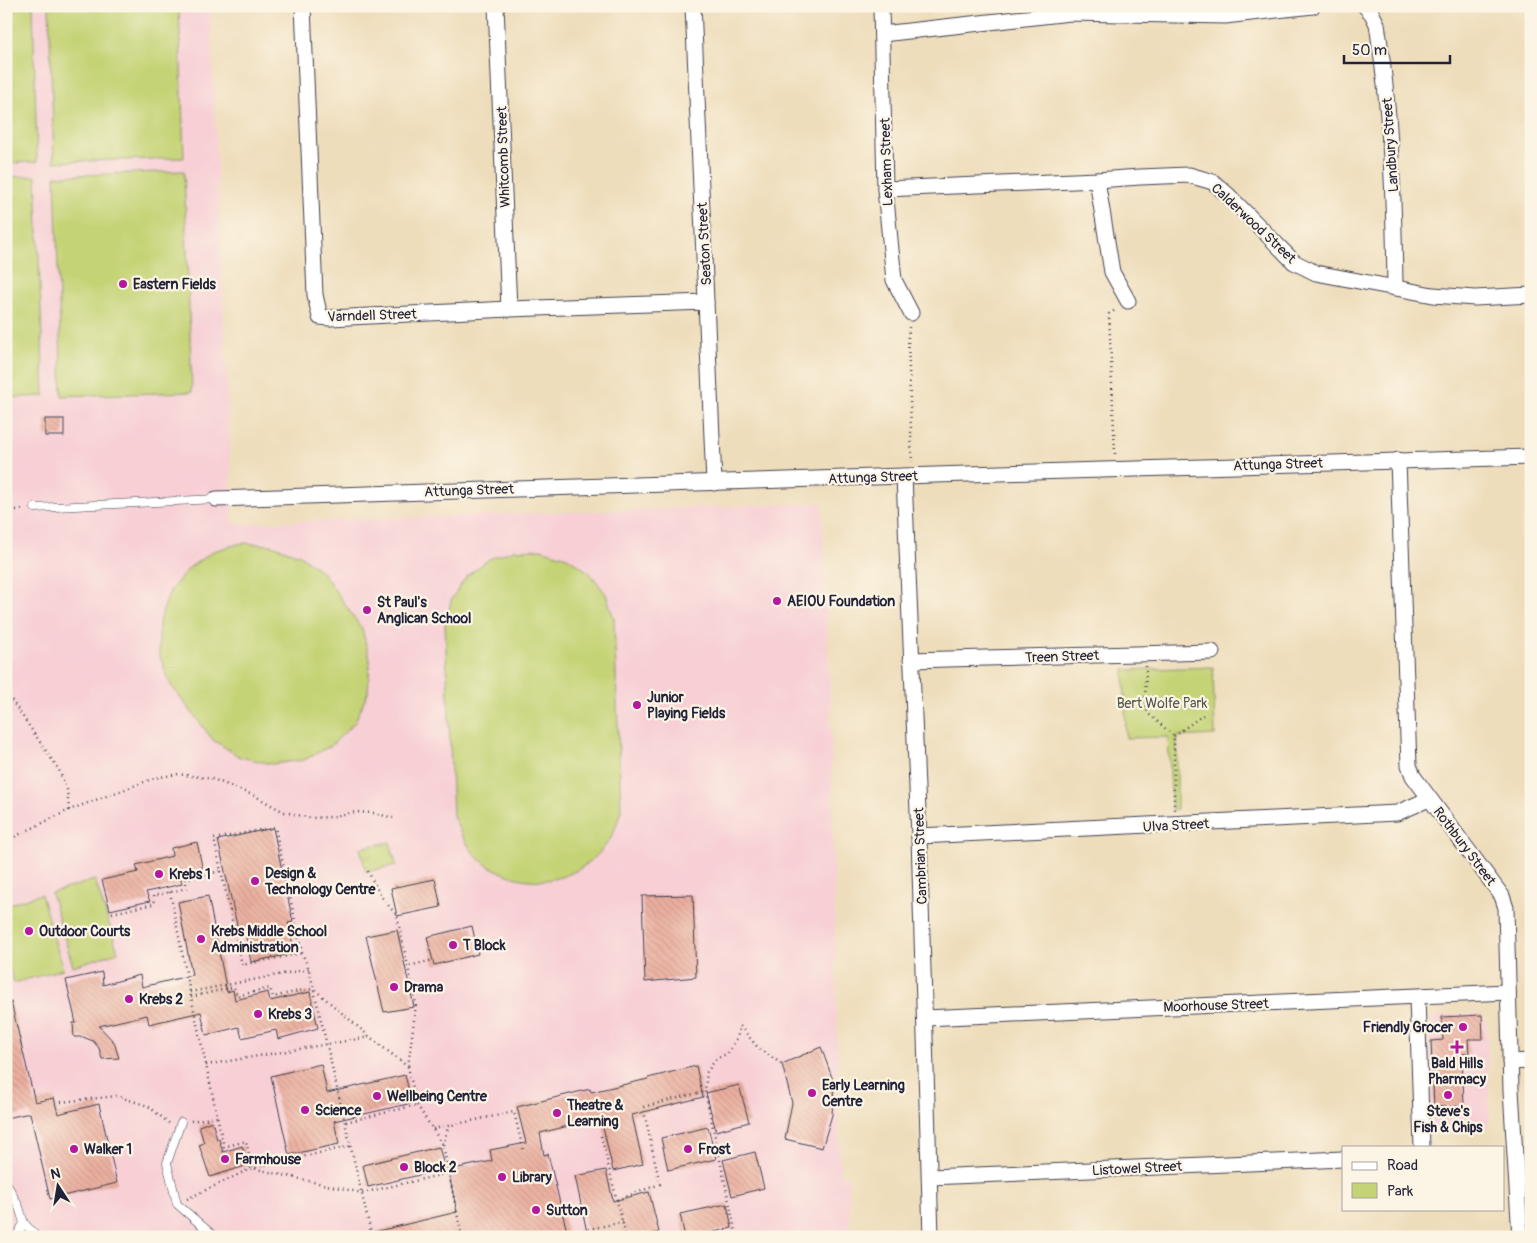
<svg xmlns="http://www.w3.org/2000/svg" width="1537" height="1243" font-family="Pangolin,sans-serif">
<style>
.built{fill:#f7cfd5}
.grass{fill:url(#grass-tufts);stroke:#737a58}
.park{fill:#c4d375;stroke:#737a58}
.building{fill:url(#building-back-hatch)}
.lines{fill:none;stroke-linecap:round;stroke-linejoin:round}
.service-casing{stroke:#413e4e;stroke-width:9}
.minor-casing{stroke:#413e4e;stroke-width:17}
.path{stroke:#413e4e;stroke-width:2.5;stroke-dasharray:1 4;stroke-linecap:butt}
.service{stroke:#fff;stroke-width:8}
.minor{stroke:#fff;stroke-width:15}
.poi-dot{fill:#b5179e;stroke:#fcf5e5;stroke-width:2}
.labels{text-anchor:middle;stroke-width:4.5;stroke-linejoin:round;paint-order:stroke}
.street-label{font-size:14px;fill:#22223b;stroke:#fcf5e5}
.poi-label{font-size:14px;font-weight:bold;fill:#22223b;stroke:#fcf5e5;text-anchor:start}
.park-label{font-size:14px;fill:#53574c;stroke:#fcf5e5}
</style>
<defs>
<pattern id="grass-tufts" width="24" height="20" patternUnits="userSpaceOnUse" patternTransform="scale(1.25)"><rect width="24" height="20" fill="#c4d375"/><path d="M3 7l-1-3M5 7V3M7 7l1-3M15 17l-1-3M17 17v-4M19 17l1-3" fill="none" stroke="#a8b566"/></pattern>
<pattern id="building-back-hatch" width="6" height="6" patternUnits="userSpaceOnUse" patternTransform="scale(1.25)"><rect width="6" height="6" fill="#ebaf9f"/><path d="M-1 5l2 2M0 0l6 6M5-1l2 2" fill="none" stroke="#c9968a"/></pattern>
</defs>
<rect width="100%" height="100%" fill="#fcf5e5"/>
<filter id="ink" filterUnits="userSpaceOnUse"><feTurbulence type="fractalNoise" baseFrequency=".02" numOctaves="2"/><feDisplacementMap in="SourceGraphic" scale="10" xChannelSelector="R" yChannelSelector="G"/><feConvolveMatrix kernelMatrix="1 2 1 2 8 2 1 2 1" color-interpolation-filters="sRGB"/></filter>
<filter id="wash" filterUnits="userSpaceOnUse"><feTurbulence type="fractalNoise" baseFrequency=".0096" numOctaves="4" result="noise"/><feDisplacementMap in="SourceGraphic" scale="20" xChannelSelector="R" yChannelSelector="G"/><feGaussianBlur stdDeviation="1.12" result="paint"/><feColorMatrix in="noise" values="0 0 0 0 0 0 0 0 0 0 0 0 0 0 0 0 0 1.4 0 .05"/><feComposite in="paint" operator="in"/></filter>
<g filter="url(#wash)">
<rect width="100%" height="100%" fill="#edb"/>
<g class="built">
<polygon points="6,6 210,6 233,524 822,503 830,696 840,1176 848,1176 850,1237 6,1237"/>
<polygon points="1480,1013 1487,1023 1490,1121 1486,1128 1437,1130 1431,1125 1428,1024 1436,1016"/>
</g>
<polygon class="grass" points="390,842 396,865 366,872 360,848"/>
<g class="park">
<polygon points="6,6 33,6 37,162 6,163"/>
<polygon points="49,6 179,6 184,158 54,162"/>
<polygon points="184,171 192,392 62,396 55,176"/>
<polygon points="36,176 44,396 6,398 6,177"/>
<polygon points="242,543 272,545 300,555 323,573 362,629 370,660 368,692 355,722 332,745 304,760 272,764 240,757 213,740 170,684 159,654 159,622 170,591 189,568 213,551"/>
<path d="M541,549L567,557L589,572L606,594L614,619L621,811C618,820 615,831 610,839C585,878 538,892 497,870C493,868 487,866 484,863C468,850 461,834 453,816L445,624L452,598L467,576L489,559L514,550Z"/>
<polygon points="1213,667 1215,735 1177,737 1177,809 1172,810 1168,737 1126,738 1124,670"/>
<polygon points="95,880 118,952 73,966 51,893"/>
<polygon points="41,894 63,969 14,983 6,957 6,905"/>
</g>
<g id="blocks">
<g class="building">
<rect x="45" y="419" width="19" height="17"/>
<polygon points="273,828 293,922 288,923 295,953 251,962 245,932 239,934 218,840"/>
<polygon points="197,842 203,871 180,876 182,884 146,892 150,901 110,910 102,880 138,872 136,865 172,856 171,848"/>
<polygon points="435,879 441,907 397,916 391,888"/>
<polygon points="693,895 696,977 645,982 642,896"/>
<polygon points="208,896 227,992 233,990 235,1000 268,992 270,1001 310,992 318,1028 278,1039 276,1030 242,1038 239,1027 206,1035 201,1012 149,1024 147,1015 99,1026 114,1042 119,1058 102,1059 99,1048 93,1041 83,1037 74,1037 73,1023 76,1023 66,980 102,972 103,985 140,975 142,987 192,975 178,902"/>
<polygon points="472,926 478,954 434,965 427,937"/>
<polygon points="397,930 414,1007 384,1012 366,936"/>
<polygon points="6,1002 11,1002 35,1102 54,1098 58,1114 99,1104 117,1183 50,1199 30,1113 6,1118"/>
<polygon points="1482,1015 1483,1039 1468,1039 1469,1053 1462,1054 1464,1106 1434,1107 1431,1041 1443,1040 1442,1017"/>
<polygon points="821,1047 834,1083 832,1115 822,1148 785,1139 792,1103 782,1064"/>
<polygon points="321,1064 327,1093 405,1075 412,1103 334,1121 339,1144 289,1155 271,1076"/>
<polygon points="696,1066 703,1097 632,1115 643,1164 613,1171 601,1118 540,1133 544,1155 548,1154 567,1232 545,1237 375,1237 374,1232 457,1212 448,1170 492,1161 490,1150 526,1143 517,1107 590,1089 591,1092 648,1079 648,1078"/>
<polygon points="739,1085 749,1122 716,1131 706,1093"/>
<polygon points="212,1121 217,1139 219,1139 223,1152 242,1146 248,1165 210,1177 199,1145 204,1143 199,1126"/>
<polygon points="708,1127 716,1159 668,1170 661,1138"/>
<polygon points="439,1147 445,1169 368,1187 363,1165"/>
<polygon points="755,1152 764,1188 732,1196 723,1160"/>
<polygon points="606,1170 613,1201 649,1192 659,1232 640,1237 588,1237 575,1176"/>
<polygon points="727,1204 732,1228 692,1237 685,1237 680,1214"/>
</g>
</g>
</g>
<g filter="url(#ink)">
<use href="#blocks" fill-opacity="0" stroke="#413e4e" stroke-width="1"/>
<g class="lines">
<defs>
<g id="service">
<polyline points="35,508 216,499"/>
<polyline points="181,1122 167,1163 177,1204 215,1237"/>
<polyline points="7,1184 19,1207 24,1223 37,1237"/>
<polyline points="16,1237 24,1223"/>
</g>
<g id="minor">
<polyline points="303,6 315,295 320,317 330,318 509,309 706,302"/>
<polyline points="496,6 509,309"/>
<polyline points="693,6 714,483"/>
<polyline points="881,6 885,189 894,280 911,313"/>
<path d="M1365,6L1372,14L1377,24C1391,112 1394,200 1395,288"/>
<polyline points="882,34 1070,13 1225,16 1313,6"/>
<polyline points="1097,180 1112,272 1128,301"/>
<polyline points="885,189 1097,180 1140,177 1189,175 1213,182 1229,196 1294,262 1316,273 1433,295 1475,298 1531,295"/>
<polyline points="1398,460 1409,765 1413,776 1502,896 1506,908 1511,1090 1520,1237"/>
<polyline points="904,476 919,836 931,1237"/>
<polyline points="216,499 904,476 1531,457"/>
<polyline points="911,660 1212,652"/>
<polyline points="919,836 1397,813 1429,799"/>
<polyline points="1417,997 1422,1147"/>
<polyline points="925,1018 1508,992"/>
<polyline points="1510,1062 1531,1061"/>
<polyline points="930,1177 1343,1159"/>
</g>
</defs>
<use href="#service" class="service-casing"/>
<use href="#minor" class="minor-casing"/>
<g class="path">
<polyline points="909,327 908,337 912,462"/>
<polyline points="1115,454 1109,314 1117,309"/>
<polyline points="6,511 25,509"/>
<polyline points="1146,666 1145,707 1150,715 1174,736 1174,811"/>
<polyline points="6,692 59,770 67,790 69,810 155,778 178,774 213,779 255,796 284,812 312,818 331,817 356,812 374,813 393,818"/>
<polyline points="1174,736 1203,715"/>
<polyline points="6,841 69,810"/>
<polyline points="221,871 242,965 302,953"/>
<polyline points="368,871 380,895 397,916 416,1004 408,1067"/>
<polyline points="170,892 190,992 224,1147 246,1141 252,1168 351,1146"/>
<polyline points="112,913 154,904 153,896 187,888 185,879 221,871 214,839 275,827 302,953 309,969 372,1237"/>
<polyline points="405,967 433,960"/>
<polyline points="190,992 309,969"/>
<polyline points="191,997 234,987 237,996 270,988 273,997 307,989 315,990 370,1037 408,1067 417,1105 443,1145 462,1237"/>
<polyline points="206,1065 369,1037"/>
<polyline points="61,1102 117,1096 148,1106 169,1123"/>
<polyline points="416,1102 473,1089"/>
<polyline points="191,1121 217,1117"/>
<polyline points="346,1122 417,1105"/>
<polyline points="433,1129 514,1112 523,1149"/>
<polyline points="601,1136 626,1237"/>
<polyline points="443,1145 448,1127"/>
<polyline points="187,1199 252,1168 362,1193 449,1173"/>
<polyline points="617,1200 660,1184 643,1107 705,1091"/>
<polyline points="577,1237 580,1231 623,1222"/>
<polyline points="721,1237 736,1234 705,1091 707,1072 716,1059 728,1053 737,1038 740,1026 759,1049 782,1064"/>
</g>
<use href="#service" class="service"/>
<use href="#minor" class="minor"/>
</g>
</g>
<g class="poi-dot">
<circle cx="123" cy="284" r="5"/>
<circle cx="777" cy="601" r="5"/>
<circle cx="367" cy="610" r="5"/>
<circle cx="637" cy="705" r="5"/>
<circle cx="159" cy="874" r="5"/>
<circle cx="255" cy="881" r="5"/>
<circle cx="29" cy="931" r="5"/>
<circle cx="201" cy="939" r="5"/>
<circle cx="453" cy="945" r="5"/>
<circle cx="394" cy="987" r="5"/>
<circle cx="129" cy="999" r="5"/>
<circle cx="258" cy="1014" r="5"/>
<circle cx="1463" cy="1027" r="5"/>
<path d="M1454.5 1039.5h5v5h5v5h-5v5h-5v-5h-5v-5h5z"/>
<circle cx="812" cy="1093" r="5"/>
<circle cx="1448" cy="1095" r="5"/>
<circle cx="377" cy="1096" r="5"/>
<circle cx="305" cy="1110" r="5"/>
<circle cx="557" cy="1113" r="5"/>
<circle cx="74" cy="1149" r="5"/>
<circle cx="688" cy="1149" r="5"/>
<circle cx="225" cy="1159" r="5"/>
<circle cx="404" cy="1167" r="5"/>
<circle cx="502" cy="1177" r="5"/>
<circle cx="536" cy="1210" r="5"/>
</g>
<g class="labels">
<g class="street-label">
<text transform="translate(1390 145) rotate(-94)" y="5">Landbury Street</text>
<text transform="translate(503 157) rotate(-92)" y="5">Whitcomb Street</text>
<text transform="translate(886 162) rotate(-92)" y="5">Lexham Street</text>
<text transform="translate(1254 223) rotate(43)" y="5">Calderwood Street</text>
<text transform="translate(704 244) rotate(-93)" y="5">Seaton Street</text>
<text transform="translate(372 315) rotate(-2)" y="5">Varndell Street</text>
<text transform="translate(1278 464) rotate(-2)" y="5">Attunga Street</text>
<text transform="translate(873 477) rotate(-2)" y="5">Attunga Street</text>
<text transform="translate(469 490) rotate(-2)" y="5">Attunga Street</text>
<text transform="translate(1062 656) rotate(-2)" y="5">Treen Street</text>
<text transform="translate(1176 825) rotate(-3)" y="5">Ulva Street</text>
<text transform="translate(1465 846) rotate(53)" y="5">Rothbury Street</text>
<text transform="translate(920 856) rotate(-92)" y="5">Cambrian Street</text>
<text transform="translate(1216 1005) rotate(-2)" y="5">Moorhouse Street</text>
<text transform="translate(1137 1168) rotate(-3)" y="5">Listowel Street</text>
</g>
<g class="poi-label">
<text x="133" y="289">Eastern Fields</text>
<text x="787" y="606">AEIOU Foundation</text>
<text x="377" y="607">St Paul's<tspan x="377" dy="16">Anglican School</tspan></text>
<text x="647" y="702">Junior<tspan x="647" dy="16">Playing Fields</tspan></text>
<text x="265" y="878">Design &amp;<tspan x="265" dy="16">Technology Centre</tspan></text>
<text x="169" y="879">Krebs 1</text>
<text x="39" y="936">Outdoor Courts</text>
<text x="211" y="936">Krebs Middle School<tspan x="211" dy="16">Administration</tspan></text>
<text x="463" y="950">T Block</text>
<text x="404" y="992">Drama</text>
<text x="139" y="1004">Krebs 2</text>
<text x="268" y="1019">Krebs 3</text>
<text x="1453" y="1032" text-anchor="end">Friendly Grocer</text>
<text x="1457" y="1068" text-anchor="middle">Bald Hills<tspan x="1457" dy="16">Pharmacy</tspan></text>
<text x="822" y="1090">Early Learning<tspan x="822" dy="16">Centre</tspan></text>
<text x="387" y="1101">Wellbeing Centre</text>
<text x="567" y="1110">Theatre &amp;<tspan x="567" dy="16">Learning</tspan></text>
<text x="315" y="1115">Science</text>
<text x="1448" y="1116" text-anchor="middle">Steve's<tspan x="1448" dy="16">Fish &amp; Chips</tspan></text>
<text x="84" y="1154">Walker 1</text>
<text x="698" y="1154">Frost</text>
<text x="235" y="1164">Farmhouse</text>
<text x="414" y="1172">Block 2</text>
<text x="512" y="1182">Library</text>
<text x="546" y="1215">Sutton</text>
</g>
<g class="park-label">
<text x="1162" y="708">Bert Wolfe Park</text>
</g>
</g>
<rect width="1537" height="1243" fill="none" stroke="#fcf5e5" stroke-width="25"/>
<rect x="1342" y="1146" width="162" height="65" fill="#fcf5e5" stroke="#a5a1a1"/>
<rect x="1352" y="1162" width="25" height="8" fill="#ffffff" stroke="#a5a1a1"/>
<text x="1387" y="1170" font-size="15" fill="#22223b">Road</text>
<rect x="1352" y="1183" width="25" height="15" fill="#c4d375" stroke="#a5a1a1"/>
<text x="1387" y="1196" font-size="15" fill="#22223b">Park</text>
<g transform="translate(58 1186) rotate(348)" stroke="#fcf5e5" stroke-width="4" paint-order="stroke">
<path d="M0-4L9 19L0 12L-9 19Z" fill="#22223b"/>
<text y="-8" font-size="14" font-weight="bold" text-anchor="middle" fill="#22223b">N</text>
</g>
<path d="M1344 55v8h106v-8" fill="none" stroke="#22223b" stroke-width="2.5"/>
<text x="1352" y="55" font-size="15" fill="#22223b" stroke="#fcf5e5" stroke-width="4" paint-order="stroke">50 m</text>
</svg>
